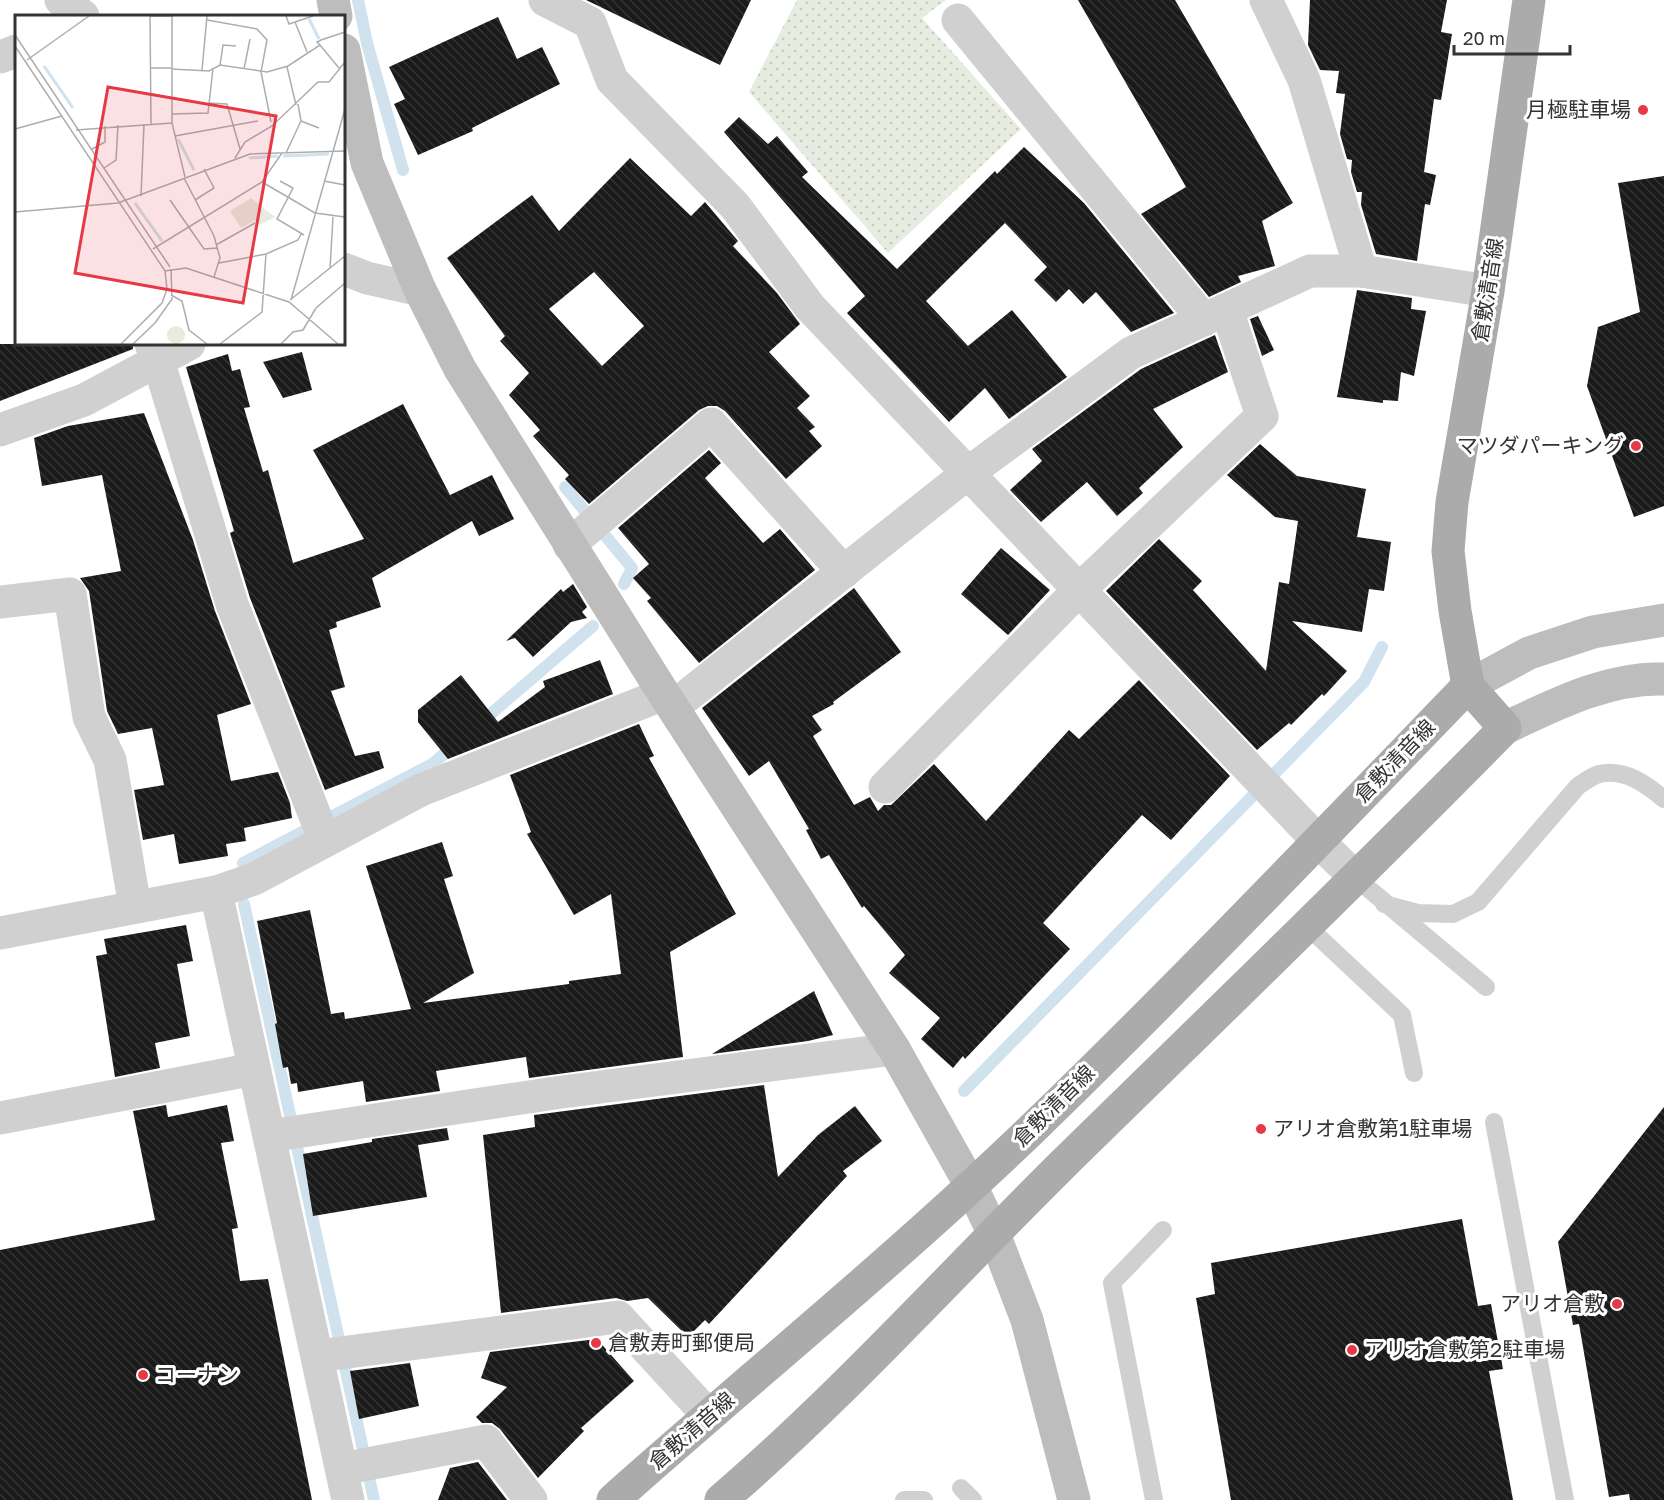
<svg xmlns="http://www.w3.org/2000/svg" width="1664" height="1500" font-family="'Golos Text','Noto Sans JP',sans-serif">
<style>
.park{fill:url(#park-dots)}
.lines{fill:none;stroke-linecap:round;stroke-linejoin:round}
.stream{stroke:#cfe2ee;stroke-width:12}
.building{fill:url(#building-back-hatch);fill-rule:evenodd}
.lane{stroke:#d0d0d0;stroke-width:18}
.street{stroke:#d0d0d0;stroke-width:33}
.secondary{stroke:#bdbdbd;stroke-width:33}
.primary{stroke:#ababab;stroke-width:33}
.poi-dot{fill:#e63946;stroke:#fff;stroke-width:2}
.labels{text-anchor:middle;stroke-width:6;stroke-linejoin:round;paint-order:stroke}
.poi-label{font-size:21px;fill:#333;stroke:#fff;text-anchor:start}
.street-label{font-size:21px;fill:#333;stroke:#fff}
.inset-river{fill:none;stroke:#cfe2ee;stroke-width:3}
.inset-road{fill:none;stroke:#adadad;stroke-width:1.5}
.view{fill:#e63946;fill-opacity:0.15;stroke:#e63946;stroke-width:3}
.inset-edge{fill:none;stroke:#333;stroke-width:3}
</style>
<defs>
<pattern id="park-dots" width="8" height="8" patternUnits="userSpaceOnUse" patternTransform="scale(1.5)"><rect width="8" height="8" fill="#e6ecdf"/><path d="M2 2h.1M6 6h.1" fill="none" stroke="#c6cbc0" stroke-width="1.8" stroke-linecap="round"/></pattern>
<pattern id="building-back-hatch" width="6" height="6" patternUnits="userSpaceOnUse" patternTransform="scale(1.5)"><rect width="6" height="6" fill="#1a1a1a"/><path d="M-1 5l2 2M0 0l6 6M5-1l2 2" fill="none" stroke="#333"/></pattern>
</defs>
<rect width="100%" height="100%" fill="#fff"/>
<polygon class="park" points="797,0 946,0 922,18 1021,129 888,253 749,92"/>
<g class="lines">
<g class="stream">
<polyline points="358,0 367,43 403,170"/>
<polyline points="565,487 632,568 624,584"/>
<polyline points="479,724 593,626"/>
<polyline points="243,863 434,763 456,743"/>
<polyline points="244,904 374,1500"/>
<polyline points="964,1091 1364,682 1382,647"/>
</g>
</g>
<g class="building">
<polygon points="586,0 751,0 720,65"/>
<polygon points="1078,0 1175,0 1293,203 1262,221 1275,266 1238,276 1241,282 1209,297 1141,214 1186,187"/>
<polygon points="1310,0 1447,0 1441,32 1452,34 1441,100 1434,99 1424,172 1436,175 1430,205 1425,204 1417,261 1376,254 1361,205 1362,192 1357,192 1351,172 1352,160 1347,159 1340,134 1345,94 1336,93 1339,71 1320,70 1308,45"/>
<polygon points="498,17 517,59 542,47 560,84 472,128 473,131 418,155 394,104 405,99 389,67"/>
<polygon points="739,117 768,144 777,136 808,172 802,177 897,269 995,171 997,174 1024,147 1084,203 1174,313 1131,332 1096,292 1083,304 1069,289 1056,302 1034,280 1047,267 1005,223 926,301 968,346 1012,310 1067,377 1009,419 985,388 949,422 847,313 865,296 724,132"/>
<path d="M630,158L691,216L705,202L738,241L733,246L777,293L800,324L769,352L810,396L797,408L815,427L809,431L822,446L786,479L725,411L717,406H708L699,410L589,504L565,479L569,475L533,436L540,430L509,395L529,373L500,341L505,336L447,258L532,195L559,231ZM594,272L644,326L602,366L549,309Z"/>
<polygon points="1664,176 1664,506 1634,517 1587,386 1598,327 1640,312 1618,183"/>
<polygon points="1357,290 1412,298 1411,309 1426,311 1414,376 1401,372 1398,401 1383,400 1383,403 1337,397"/>
<polygon points="1258,316 1274,350 1262,356 1250,319"/>
<polygon points="1215,335 1228,372 1153,409 1183,447 1139,488 1143,493 1117,516 1087,482 1041,522 1010,490 1042,461 1032,449 1141,369"/>
<polygon points="0,344 133,344 133,349 0,401"/>
<polygon points="302,352 312,390 283,398 263,362"/>
<polygon points="228,354 232,371 240,369 250,407 244,408 263,472 268,470 293,563 364,539 313,450 403,404 450,495 492,475 514,519 479,536 472,521 372,578 381,607 336,622 337,627 329,630 345,687 331,691 355,756 379,751 384,768 325,790 250,598 230,533 234,531 186,367"/>
<polygon points="144,413 193,540 215,611 251,704 217,715 231,781 278,772 290,803 292,818 244,828 246,841 226,844 228,856 179,864 174,834 143,840 134,790 164,785 152,728 118,734 107,711 89,591 80,578 121,571 102,475 42,486 34,438 68,426"/>
<polygon points="1260,444 1297,476 1366,489 1357,537 1391,542 1384,591 1369,589 1362,632 1292,621 1347,671 1324,696 1322,694 1291,725 1289,723 1257,750 1106,591 1159,539 1202,581 1193,590 1266,671 1279,582 1289,584 1298,521 1275,517 1227,475"/>
<polygon points="709,450 721,463 705,478 763,543 780,529 815,570 699,663 647,601 651,598 633,578 649,564 618,528"/>
<polygon points="1001,548 1050,590 1008,635 961,594"/>
<polygon points="573,584 587,607 582,612 587,618 571,622 533,657 515,638 506,641 561,589 563,592"/>
<polygon points="854,588 901,652 833,702 834,704 812,716 822,730 813,736 854,805 870,797 878,811 884,805 891,805 934,764 986,821 1069,730 1079,739 1139,680 1230,776 1171,840 1142,815 1043,923 1070,949 965,1059 963,1056 953,1068 921,1039 940,1018 889,973 905,955 864,906 862,908 829,855 821,859 806,830 809,829 769,761 749,776 702,708"/>
<polygon points="600,660 613,694 448,759 418,722 418,710 461,675 498,722 545,687 543,681"/>
<polygon points="639,724 654,756 649,758 736,914 670,952 683,1057 529,1078 526,1057 436,1071 440,1091 366,1102 363,1081 298,1092 297,1083 291,1084 288,1067 283,1068 275,1024 277,1023 257,921 310,910 331,1014 344,1012 345,1019 411,1009 366,866 442,842 453,876 444,879 474,973 423,1003 569,984 569,981 621,974 611,894 574,915 527,834 531,832 510,775"/>
<polygon points="186,925 193,961 177,964 190,1036 155,1043 160,1068 115,1077 96,956 107,954 104,939"/>
<polygon points="814,991 833,1035 808,1041 712,1054"/>
<polygon points="764,1085 778,1177 818,1135 855,1106 882,1141 843,1171 847,1176 709,1324 705,1320 688,1337 648,1298 627,1301 616,1298 501,1313 483,1135 535,1127 534,1115"/>
<polygon points="166,1105 168,1117 227,1105 234,1141 221,1143 238,1228 232,1229 240,1281 268,1279 312,1500 0,1500 0,1250 155,1220 133,1111"/>
<polygon points="1664,1107 1664,1500 1630,1500 1629,1494 1609,1497 1579,1324 1573,1325 1558,1242"/>
<polygon points="447,1128 449,1140 418,1145 427,1197 313,1216 303,1154 372,1142 372,1139"/>
<polygon points="1462,1219 1478,1306 1491,1304 1503,1369 1489,1371 1513,1500 1231,1500 1196,1298 1215,1294 1211,1263"/>
<polygon points="597,1339 634,1381 581,1428 584,1431 538,1478 500,1429 492,1423 482,1423 476,1417 507,1387 481,1378 490,1352"/>
<polygon points="410,1363 419,1406 359,1419 350,1371"/>
<polygon points="478,1462 507,1500 438,1500 450,1468"/>
</g>
<g class="lines">
<g class="lane">
<polyline points="1357,879 1486,987"/>
<path d="M1384,904L1418,913L1453,914L1478,902L1578,786C1584,782 1592,776 1599,774C1624,768 1646,784 1664,799"/>
<polyline points="1308,927 1402,1015 1414,1073"/>
<polyline points="1494,1122 1565,1500"/>
<polyline points="961,1488 973,1500"/>
<polyline points="904,1500 924,1500"/>
<polyline points="1154,1500 1112,1283 1163,1230"/>
</g>
<g class="street">
<polyline points="61,0 83,16"/>
<polyline points="545,0 590,23 612,80 735,206 810,307 1318,841 1357,879"/>
<polyline points="1266,0 1304,80 1361,271"/>
<polyline points="958,20 1204,320"/>
<polyline points="0,57 16,51"/>
<polyline points="344,269 367,278 420,290"/>
<polyline points="151,344 158,360 232,604 325,841"/>
<polyline points="0,430 84,400 189,344"/>
<polyline points="569,545 711,424 844,572"/>
<polyline points="0,602 70,594 89,717 110,760 135,907"/>
<polyline points="673,707 968,473 1131,353 1310,271 1361,271 1488,291"/>
<polyline points="885,787 1079,590 1262,416 1227,310"/>
<polyline points="216,892 348,1500"/>
<polyline points="0,933 216,892 254,879 421,790 664,694"/>
<polyline points="0,1118 254,1069"/>
<polyline points="269,1136 562,1092 894,1049"/>
<polyline points="317,1356 618,1317 708,1415"/>
<polyline points="342,1469 486,1441 531,1500"/>
</g>
<g class="secondary">
<polyline points="333,0 336,16"/>
<polyline points="344,50 367,163 420,290 460,369 664,694 894,1049 971,1186 994,1234 1027,1320 1074,1500"/>
<polyline points="1468,686 1529,653 1593,632 1664,620"/>
<path d="M1505,728C1554,705 1608,677 1664,679"/>
</g>
<g class="primary">
<path d="M613,1500C752,1376 897,1259 1031,1130C1180,986 1324,835 1468,686"/>
<path d="M721,1500C841,1397 948,1278 1060,1167C1209,1021 1359,877 1505,728L1468,686L1455,611L1448,551L1452,502L1488,291L1529,0"/>
</g>
</g>
<g class="poi-dot">
<circle cx="1643" cy="110" r="6"/>
<circle cx="1636" cy="446" r="6"/>
<circle cx="1261" cy="1129" r="6"/>
<circle cx="1617" cy="1304" r="6"/>
<circle cx="596" cy="1343" r="6"/>
<circle cx="1352" cy="1350" r="6"/>
<circle cx="143" cy="1375" r="6"/>
</g>
<g class="labels">
<g class="poi-label">
<text x="1631" y="117" text-anchor="end">月極駐車場</text>
<text x="1624" y="453" text-anchor="end">マツダパーキング</text>
<text x="1273" y="1136">アリオ倉敷第1駐車場</text>
<text x="1605" y="1311" text-anchor="end">アリオ倉敷</text>
<text x="608" y="1350">倉敷寿町郵便局</text>
<text x="1364" y="1357">アリオ倉敷第2駐車場</text>
<text x="155" y="1382">コーナン</text>
</g>
<g class="street-label">
<text transform="translate(1488 290) rotate(-81)" y="7">倉敷清音線</text>
<text transform="translate(1395 761) rotate(-46)" y="7">倉敷清音線</text>
<text transform="translate(1054 1106) rotate(-45)" y="7">倉敷清音線</text>
<text transform="translate(692 1431) rotate(-41)" y="7">倉敷清音線</text>
</g>
</g>
<g transform="translate(15 15)">
<rect width="330" height="330" fill="#fff"/>
<path d="M152 320a9 9 0 1 1 18 0a9 9 0 1 1-18 0Z" fill="#e6ecdf"/>
<path d="M236,183L260,202L244,210L241,205L226,213L215,196Z" fill="#e6ecdf"/>
<path class="inset-river" d="M294,4L304,24M29,51L58,93M163,124L179,155M268,141L314,139M234,143L263,141M120,188L147,226"/>
<path class="inset-road" d="M135,1L136,109M135,1H157M157,1V108L170,162M271,1L274,9L298,1M192,5L242,14L252,25L246,57L256,107M280,7L292,37M0,20L155,252M305,30L302,27L306,25L330,17M0,31L150,256L171,253L274,287L323,329M12,45L74,1M205,50L208,30L221,31M272,52L281,90M135,53H156M156,54L194,56L205,50L252,57L273,51L305,30L324,53M229,54L235,24M187,55L192,1M194,88L212,89L225,134M157,99L193,98L198,53M286,106L304,113M0,114L47,101M61,115L157,108M160,121L243,106M0,124V154M77,134L90,127V111M271,138L286,106L283,89M220,143L230,127L257,111L303,67H314L330,47M89,153L101,145L103,110M169,163L199,221L205,243L199,262M265,166L278,173L262,204L289,220M309,166L330,170M247,167L300,198L330,202M126,181L129,109M155,185L189,234L202,233M180,185L199,173L189,154M0,197L103,188L235,139L330,136M201,230L240,208M138,234L247,167L267,138M204,248L251,239L283,225L286,219M315,254L318,202M156,280L167,286L174,315L192,329M275,285L330,241M276,285L330,94M106,329L147,288L152,274L150,256M118,329L140,308L157,284L156,254M205,329L247,297L251,239M266,329L278,317L288,315L301,293L330,268"/>
<path class="view" d="M93,72L261,101L228,288L60,258Z"/>
<rect width="330" height="330" class="inset-edge"/>
</g>
<path d="M1454 45v9h116v-9" fill="none" stroke="#333333" stroke-width="3"/>
<text x="1463" y="45" font-size="18" fill="#333333" stroke="#ffffff" stroke-width="4.5" paint-order="stroke">20 m</text>
</svg>
